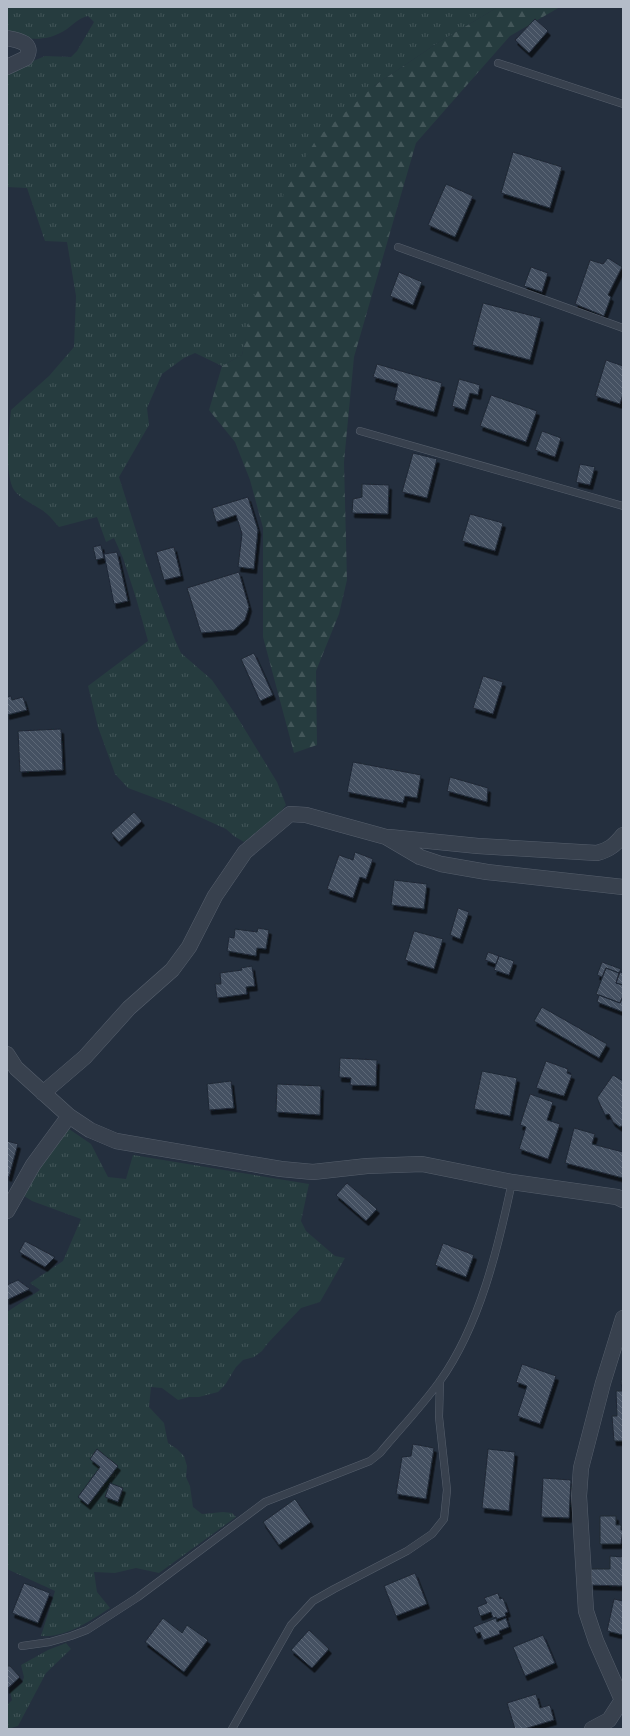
<svg xmlns="http://www.w3.org/2000/svg" width="630" height="1736" font-family="'DejaVu Sans',sans-serif">
<style>
.grass{fill:url(#grass-tufts)}
.forest{fill:url(#forest-firs)}
.building{fill:url(#building-back-hatch);stroke:#1f2835;filter:url(#shadow)}
.lines{fill:none;stroke-linecap:round;stroke-linejoin:round}
.lane-casing{stroke:#565f6c;stroke-width:8}
.street-casing{stroke:#565f6c;stroke-width:16}
.lane{stroke:#38414e;stroke-width:7}
.street{stroke:#38414e;stroke-width:15}
</style>
<defs>
<pattern id="grass-tufts" width="24" height="20" patternUnits="userSpaceOnUse"><rect width="24" height="20" fill="#263c3f"/><path d="M3 7l-1-3M5 7V3M7 7l1-3M15 17l-1-3M17 17v-4M19 17l1-3" fill="none" stroke="#435659"/></pattern>
<pattern id="forest-firs" width="22" height="20" patternUnits="userSpaceOnUse"><rect width="22" height="20" fill="#263c3f"/><path d="M5 1l3.5 6h-7zM16 11l3.5 6h-7z" fill="#435659"/></pattern>
<pattern id="building-back-hatch" width="6" height="6" patternUnits="userSpaceOnUse"><rect width="6" height="6" fill="#455162"/><path d="M-1 5l2 2M0 0l6 6M5-1l2 2" fill="none" stroke="#5d6877"/></pattern>
<filter id="shadow"><feDropShadow dx="2.5" dy="4.5" stdDeviation="0" flood-color="#0009"/></filter>
</defs>
<rect width="100%" height="100%" fill="#242f3e"/>
<path class="grass" d="M 7,7 L 498,7 L 436,44 L 374,86 L 245,341 L 242,355 L 222,366 L 195,353 L 184,358 L 162,374 L 147,408 L 149,425 L 119,477 L 146,562 L 175,640 L 181,653 L 212,680 L 236,715 L 277,782 L 286,805 L 278,815 L 244,842 L 234,836 L 226,829 L 171,804 L 128,788 L 115,774 L 98,727 L 88,686 L 148,641 L 136,598 L 123,558 L 114,538 L 106,542 L 97,517 L 59,527 C 55,523 51,517 47,514 C 37,505 22,501 14,490 C 4,475 9,428 11,410 L 49,376 L 74,347 L 76,296 L 67,242 L 45,241 L 27,188 L 7,187 L 7,72 L 45,56 L 71,57 L 77,51 L 94,22 L 88,16 C 79,18 75,23 67,29 C 48,42 29,40 7,35 Z
M 69,1129 L 91,1144 L 108,1177 L 126,1179 L 133,1155 L 309,1184 L 301,1221 L 306,1231 L 335,1256 L 345,1258 L 320,1302 L 301,1308 L 268,1343 L 262,1351 L 254,1357 L 243,1360 L 236,1367 L 225,1385 L 218,1392 L 199,1397 L 189,1397 L 178,1400 L 162,1388 L 151,1387 L 149,1407 L 164,1423 L 168,1443 L 177,1449 L 184,1456 L 187,1466 L 186,1477 L 190,1486 L 193,1507 L 202,1514 L 223,1512 L 232,1513 L 236,1517 L 159,1573 L 136,1568 L 115,1573 L 94,1572 L 97,1592 L 110,1608 C 90,1621 66,1638 41,1636 L 55,1591 L 7,1569 L 7,1312 L 40,1290 L 30,1283 L 63,1261 L 81,1219 L 32,1201 L 21,1194 L 65,1130 Z
M 66,1643 L 71,1649 L 46,1673 L 18,1726 L 7,1729 L 7,1705 L 12,1700 L 10,1692 L 22,1683 L 24,1677 L 21,1665 L 48,1650 Z"/>
<path class="forest" d="M 498,7 L 560,7 L 510,36 L 416,143 L 354,357 L 344,462 L 347,580 L 339,614 L 316,671 L 317,745 L 294,753 L 263,637 L 263,528 L 250,480 L 235,442 L 209,410 L 222,366 L 242,355 L 259,274 L 284,193 L 317,138 L 374,86 L 436,44 Z"/>
<path class="building" d="M 535,19 L 548,31 L 529,53 L 515,40 Z
M 513,152 L 562,167 L 550,208 L 501,193 Z
M 446,184 L 473,196 L 455,237 L 428,225 Z
M 608,258 L 622,267 L 608,295 L 611,297 L 604,316 L 575,304 L 590,260 L 603,264 Z
M 531,267 L 548,273 L 542,292 L 524,286 Z
M 399,272 L 422,282 L 413,305 L 390,296 Z
M 483,303 L 541,318 L 530,360 L 472,345 Z
M 606,360 L 623,366 L 623,394 L 620,404 L 595,396 Z
M 377,364 L 442,383 L 434,412 L 394,400 L 398,384 L 373,377 Z
M 459,379 L 480,385 L 478,395 L 470,393 L 465,410 L 452,406 Z
M 491,395 L 537,411 L 526,442 L 480,426 Z
M 542,431 L 561,438 L 555,457 L 535,450 Z
M 413,453 L 437,459 L 427,498 L 402,492 Z
M 580,464 L 595,467 L 590,485 L 576,482 Z
M 362,484 L 389,485 L 388,514 L 352,513 L 353,499 L 362,497 Z
M 248,497 L 258,530 L 254,569 L 238,567 L 242,534 L 236,515 L 216,522 L 212,508 Z
M 470,514 L 503,523 L 495,551 L 462,541 Z
M 101,545 L 104,558 L 96,560 L 93,547 Z
M 174,547 L 181,576 L 164,580 L 156,552 Z
M 117,552 L 128,601 L 114,604 L 104,554 Z
M 239,572 L 249,607 L 245,620 L 234,630 L 201,633 L 187,588 Z
M 254,653 L 273,695 L 260,701 L 241,659 Z
M 483,676 L 503,682 L 493,714 L 473,708 Z
M 11,696 L 12,700 L 23,697 L 27,710 L 7,715 L 7,697 Z
M 61,729 L 63,770 L 20,772 L 18,731 Z
M 353,762 L 421,775 L 417,798 L 405,796 L 403,803 L 347,792 Z
M 450,777 L 488,788 L 487,802 L 447,791 Z
M 134,812 L 142,821 L 119,842 L 111,833 Z
M 355,852 L 373,859 L 366,879 L 360,877 L 353,898 L 327,889 L 339,855 L 353,860 Z
M 394,880 L 427,884 L 424,909 L 391,905 Z
M 458,908 L 469,912 L 460,939 L 450,935 Z
M 258,928 L 269,930 L 266,949 L 257,948 L 256,956 L 227,951 L 229,937 L 234,938 L 235,929 L 257,932 Z
M 414,931 L 443,939 L 434,969 L 405,960 Z
M 488,952 L 499,956 L 496,964 L 485,960 Z
M 499,956 L 514,961 L 509,975 L 494,970 Z
M 602,962 L 621,969 L 619,973 L 606,968 L 602,977 L 597,975 Z
M 252,966 L 255,986 L 246,987 L 247,994 L 217,998 L 215,984 L 221,984 L 220,973 L 242,970 L 241,968 Z
M 606,968 L 619,973 L 616,983 L 623,985 L 623,996 L 620,1003 L 596,994 Z
M 620,972 L 623,973 L 623,985 L 616,983 Z
M 599,995 L 620,1003 L 623,997 L 623,1012 L 597,1002 Z
M 542,1007 L 607,1044 L 599,1058 L 534,1021 Z
M 340,1058 L 377,1060 L 376,1086 L 350,1085 L 351,1078 L 339,1077 Z
M 546,1061 L 568,1069 L 567,1073 L 572,1075 L 564,1096 L 536,1088 Z
M 482,1071 L 517,1078 L 510,1116 L 474,1109 Z
M 613,1075 L 623,1081 L 623,1125 L 620,1127 L 613,1122 L 609,1114 L 605,1115 L 597,1098 Z
M 231,1081 L 234,1108 L 209,1110 L 207,1084 Z
M 277,1084 L 321,1086 L 320,1115 L 276,1112 Z
M 530,1094 L 553,1102 L 547,1120 L 560,1124 L 548,1159 L 519,1149 L 526,1127 L 520,1125 Z
M 574,1128 L 595,1134 L 592,1144 L 623,1152 L 623,1178 L 565,1163 Z
M 7,1141 L 18,1144 L 9,1177 L 7,1176 Z
M 347,1183 L 377,1209 L 366,1221 L 336,1195 Z
M 25,1241 L 55,1257 L 45,1267 L 19,1252 Z
M 443,1243 L 474,1255 L 466,1277 L 435,1265 Z
M 18,1280 L 30,1289 L 7,1300 L 7,1285 Z
M 522,1364 L 556,1376 L 540,1424 L 517,1416 L 527,1386 L 516,1382 Z
M 621,1380 L 623,1380 L 623,1441 L 614,1441 L 612,1416 L 617,1416 L 616,1391 L 622,1391 Z
M 413,1444 L 434,1448 L 426,1499 L 396,1494 L 402,1457 L 411,1456 Z
M 97,1449 L 118,1466 L 88,1505 L 78,1497 L 100,1467 L 90,1459 Z
M 488,1449 L 515,1452 L 509,1511 L 482,1508 Z
M 543,1478 L 571,1480 L 569,1518 L 541,1517 Z
M 110,1483 L 123,1488 L 118,1502 L 105,1497 Z
M 295,1499 L 311,1522 L 279,1545 L 263,1522 Z
M 600,1516 L 616,1516 L 616,1525 L 621,1525 L 621,1530 L 623,1530 L 621,1544 L 600,1544 Z
M 610,1556 L 623,1557 L 623,1586 L 591,1585 L 591,1569 L 610,1569 Z
M 415,1573 L 427,1604 L 396,1616 L 384,1586 Z
M 24,1583 L 50,1593 L 38,1623 L 12,1613 Z
M 498,1593 L 500,1599 L 503,1598 L 508,1612 L 505,1613 L 506,1616 L 497,1619 L 496,1617 L 493,1618 L 491,1612 L 480,1616 L 477,1607 L 487,1603 L 484,1598 Z
M 614,1599 L 623,1601 L 623,1635 L 607,1631 Z
M 163,1618 L 182,1633 L 187,1625 L 208,1640 L 184,1672 L 145,1642 Z
M 496,1618 L 497,1622 L 506,1618 L 509,1627 L 499,1631 L 500,1634 L 483,1640 L 480,1632 L 476,1634 L 473,1627 Z
M 309,1630 L 329,1649 L 312,1668 L 291,1650 Z
M 543,1635 L 555,1663 L 525,1676 L 513,1647 Z
M 7,1666 L 10,1666 L 20,1677 L 7,1689 Z
M 536,1694 L 540,1708 L 550,1705 L 554,1720 L 524,1729 L 515,1729 L 507,1703 Z"/>
<g class="lines">
<g class="lane-casing">
<path id="lane" d="M 498,63 L 623,104
M 398,247 L 623,328
M 360,431 L 623,506
M 22,1646 L 50,1642 L 71,1636 L 87,1630 L 138,1597 L 265,1502 L 370,1461 L 380,1453 C 400,1429 422,1406 440,1381 C 480,1325 498,1248 512,1182
M 232,1729 L 291,1625 L 313,1601 L 334,1589 L 407,1551 L 432,1534 L 444,1519 L 447,1490 L 439,1417 L 440,1381"/>
</g>
<g class="street-casing">
<path id="street" d="M 7,38 C 18,40 35,43 26,58 L 7,67
M 389,837 L 478,846 L 597,853 C 609,850 615,845 623,835
M 7,1054 L 16,1068 L 69,1116 L 90,1130 L 116,1141 L 281,1169 L 313,1172 L 367,1166 L 422,1164 L 512,1182 L 617,1197 L 623,1200
M 43,1093 L 85,1057 L 129,1008 L 172,970 L 189,947 L 215,896 L 245,852 L 290,814 L 306,815 L 386,837 L 420,857 L 441,864 L 487,872 L 623,887
M 7,1211 L 33,1165 L 69,1116
M 592,1729 L 609,1720 L 622,1700 L 596,1641 L 586,1611 L 579,1496 L 581,1468 L 603,1383 L 623,1318"/>
</g>
<use href="#lane" class="lane"/>
<use href="#street" class="street"/>
</g>
<rect width="630" height="1736" fill="none" stroke="#b4bcc9" stroke-width="16"/>
</svg>
